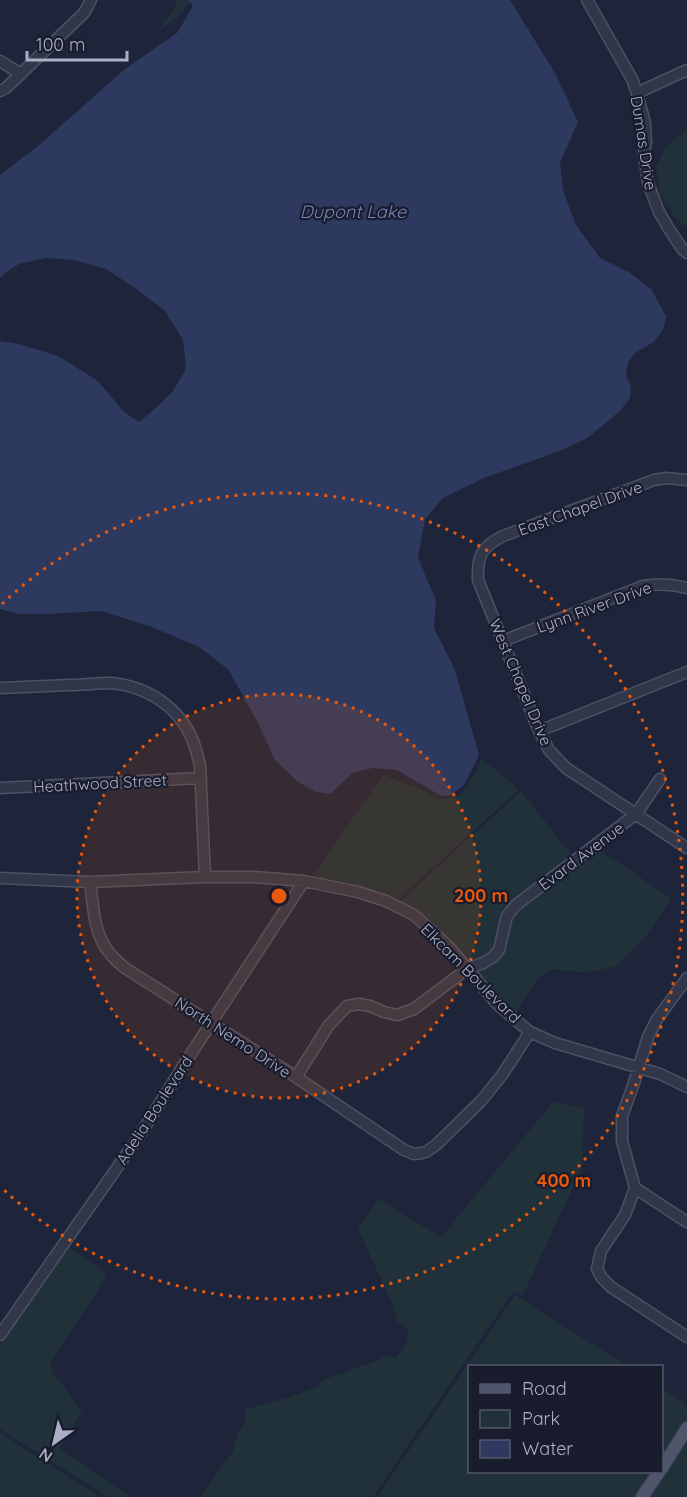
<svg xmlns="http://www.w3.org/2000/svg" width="687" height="1497" font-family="Quicksand,sans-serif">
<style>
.green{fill:#20313a}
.water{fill:#2e395f}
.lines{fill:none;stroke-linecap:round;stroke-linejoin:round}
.minor-casing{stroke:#4c5164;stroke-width:13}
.major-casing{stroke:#3b4053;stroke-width:14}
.minor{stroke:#323649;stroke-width:10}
.major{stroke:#4f556a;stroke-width:12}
.ring{fill:none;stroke:#e8590c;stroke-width:3;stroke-dasharray:3 6}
.labels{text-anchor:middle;stroke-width:4.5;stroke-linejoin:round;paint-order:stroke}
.street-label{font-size:16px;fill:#acb0c6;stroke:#181c2d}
.water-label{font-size:18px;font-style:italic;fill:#7986b6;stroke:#181c2d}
.centre{fill:#e8590c;stroke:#181c2d;stroke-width:3}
.ring-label{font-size:18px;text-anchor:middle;font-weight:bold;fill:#e8590c;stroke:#181c2d;stroke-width:4.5;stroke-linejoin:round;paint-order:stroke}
</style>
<rect width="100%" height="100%" fill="#1e2439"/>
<path class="green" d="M 177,0 L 192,0 L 175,19 L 157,32 L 175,7 Z
M 687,127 L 687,227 L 677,221 L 660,194 L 656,166 L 666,147 L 684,132 Z
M 481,759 L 508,779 L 518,791 L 397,900 L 375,890 L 330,883 L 312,877 L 383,775 L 427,792 L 439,799 L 451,798 L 456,796 L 461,795 L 478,769 Z
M 521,791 L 574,858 L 509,908 L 498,946 L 488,955 L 471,963 L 464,960 L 398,903 Z
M 597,849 L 630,870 L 671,899 L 650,932 L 617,966 L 586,973 L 553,969 L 538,978 L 515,1014 L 500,1000 L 474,970 L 494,961 L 510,918 L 519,908 Z
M 553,1102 L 584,1108 L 582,1168 L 523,1295 L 522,1296 L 516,1292 L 512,1293 L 373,1497 L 200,1497 L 233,1451 L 237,1435 L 245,1421 L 245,1412 L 246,1409 L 287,1398 L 318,1386 L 323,1380 L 368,1364 L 389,1355 L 395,1358 L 404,1347 L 409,1330 L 397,1321 L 394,1308 L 358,1229 L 378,1199 L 441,1237 Z
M 70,1247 L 107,1274 L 95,1295 L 50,1364 L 52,1368 L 52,1373 L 63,1384 L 82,1412 L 61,1446 L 61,1449 L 132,1497 L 108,1497 L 0,1429 L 0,1345 Z
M 515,1295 L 627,1366 L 470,1366 L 470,1472 L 662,1472 L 662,1388 L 687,1405 L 687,1497 L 377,1497 Z
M 0,1433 L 101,1497 L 0,1497 Z"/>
<path class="water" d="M 188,0 L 510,0 L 555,73 L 578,122 L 560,162 L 563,190 L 576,225 L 600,258 L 629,272 L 651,289 L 666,316 L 664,328 L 654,342 L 636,352 L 628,362 L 626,376 L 631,387 L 630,398 L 620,411 L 586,439 L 557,452 L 484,478 L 443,498 L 425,519 L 418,558 L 436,600 L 434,628 L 455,670 L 479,755 L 464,785 L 451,795 L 441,796 L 397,770 L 373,768 L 354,772 L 330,794 L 316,792 L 298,782 L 275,760 L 258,723 L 228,669 L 199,647 L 152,627 L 101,611 L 47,614 L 18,614 L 0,609 L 0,341 L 19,344 L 58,356 L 98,381 L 124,412 L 139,422 L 157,407 L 173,391 L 186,369 L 183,340 L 165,311 L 138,290 L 106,269 L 74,260 L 46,258 L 19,264 L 5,273 L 0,278 L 0,175 L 38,146 L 125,69 L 177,33 L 193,6 Z"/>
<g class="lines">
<g class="minor-casing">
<path id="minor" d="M 587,0 L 632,79 L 637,93 L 645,123 L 646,141 L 644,154 L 648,183 L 659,212 L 669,229 L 683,250 L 687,253
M 0,61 L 21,74
M 0,91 L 6,88 L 84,13 L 91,0
M 637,93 L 687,70
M 687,480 L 666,478 L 654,480 L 503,536 C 481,547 477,556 478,580 L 539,731 L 549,750 L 566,768 L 687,848
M 503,641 L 643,586 C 659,583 672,584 687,588
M 0,688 C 23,687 47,686 70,685 C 83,685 98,683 112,683 C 144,686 175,704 190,734 C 195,744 197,754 200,765 L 205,877
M 539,731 L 687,672
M 0,788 L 201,778
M 0,878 L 90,882 L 205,877 L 254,877 L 304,881 L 358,892 L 386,901 L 414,915 L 449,947 L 498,1005 L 530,1032 L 555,1043 L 660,1074 L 687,1087
M 90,882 C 93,901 93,925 103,943 C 108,953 116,961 125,968 L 296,1077 L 404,1150 L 414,1154 L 422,1153 L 426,1152 L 436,1145 L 481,1101 L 502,1075 L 530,1032
M 687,978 L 657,1019 L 648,1037 L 633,1086 L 622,1116 L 622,1141 L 635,1188 L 625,1215 L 601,1251 L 597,1269 L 602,1278 L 611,1287 L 687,1337
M 296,1077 L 329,1025 L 347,1006 L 359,1004 L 370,1006 L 384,1012 L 397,1015 L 414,1009 L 467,969 L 483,963 L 493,957 L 499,950 L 507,916 L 516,905 L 636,814 L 660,779
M 635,1188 L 687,1222
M 0,1335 L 140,1135 L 185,1063 L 304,881"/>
</g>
<g class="major-casing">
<path id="major" d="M 662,1468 L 687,1428
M 642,1497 L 659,1472"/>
</g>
<use href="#minor" class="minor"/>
<use href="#major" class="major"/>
</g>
<circle cx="279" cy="896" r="202" fill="#e8590c" fill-opacity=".12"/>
<g class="ring">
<circle cx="279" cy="896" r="202"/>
<path d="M2 604A403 403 0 1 1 2 1188"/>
</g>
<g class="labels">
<g class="street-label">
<text transform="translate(644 143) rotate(81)" y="6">Dumas Drive</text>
<text transform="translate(580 508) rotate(-20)" y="6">East Chapel Drive</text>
<text transform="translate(594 607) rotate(-20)" y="6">Lynn River Drive</text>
<text transform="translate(521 682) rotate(67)" y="6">West Chapel Drive</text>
<text transform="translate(100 783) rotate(-3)" y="6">Heathwood Street</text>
<text transform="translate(581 856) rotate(-37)" y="6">Evard Avenue</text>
<text transform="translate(471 973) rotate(45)" y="6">Elkcam Boulevard</text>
<text transform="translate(233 1037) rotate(33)" y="6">North Nemo Drive</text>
<text transform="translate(154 1110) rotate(-57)" y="6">Adelia Boulevard</text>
</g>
<g class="water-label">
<text x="353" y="218">Dupont Lake</text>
</g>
</g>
<circle cx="279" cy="896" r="9" class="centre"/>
<g class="ring-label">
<text x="481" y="902">200 m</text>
<text x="564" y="1187">400 m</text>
</g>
<rect x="468" y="1365" width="195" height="108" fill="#181c2d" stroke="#53576a" stroke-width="1.5"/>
<rect x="480" y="1384" width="30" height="9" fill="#4f556a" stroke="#53576a" stroke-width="1.5"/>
<text x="522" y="1395" font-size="18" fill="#acb0c6">Road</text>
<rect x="480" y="1410" width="30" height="18" fill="#20313a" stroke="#53576a" stroke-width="1.5"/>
<text x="522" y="1425" font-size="18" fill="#acb0c6">Park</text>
<rect x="480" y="1440" width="30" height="18" fill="#2e395f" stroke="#53576a" stroke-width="1.5"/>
<text x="522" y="1455" font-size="18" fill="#acb0c6">Water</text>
<g transform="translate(54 1443) rotate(214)" stroke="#181c2d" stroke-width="4.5" paint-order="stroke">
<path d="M0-4.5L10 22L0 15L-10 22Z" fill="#acb0c6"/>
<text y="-9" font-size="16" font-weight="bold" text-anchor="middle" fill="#acb0c6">N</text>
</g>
<path d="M27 51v9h100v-9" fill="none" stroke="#acb0c6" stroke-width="3"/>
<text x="36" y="51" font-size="18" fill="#acb0c6" stroke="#181c2d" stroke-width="4.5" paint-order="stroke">100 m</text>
</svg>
